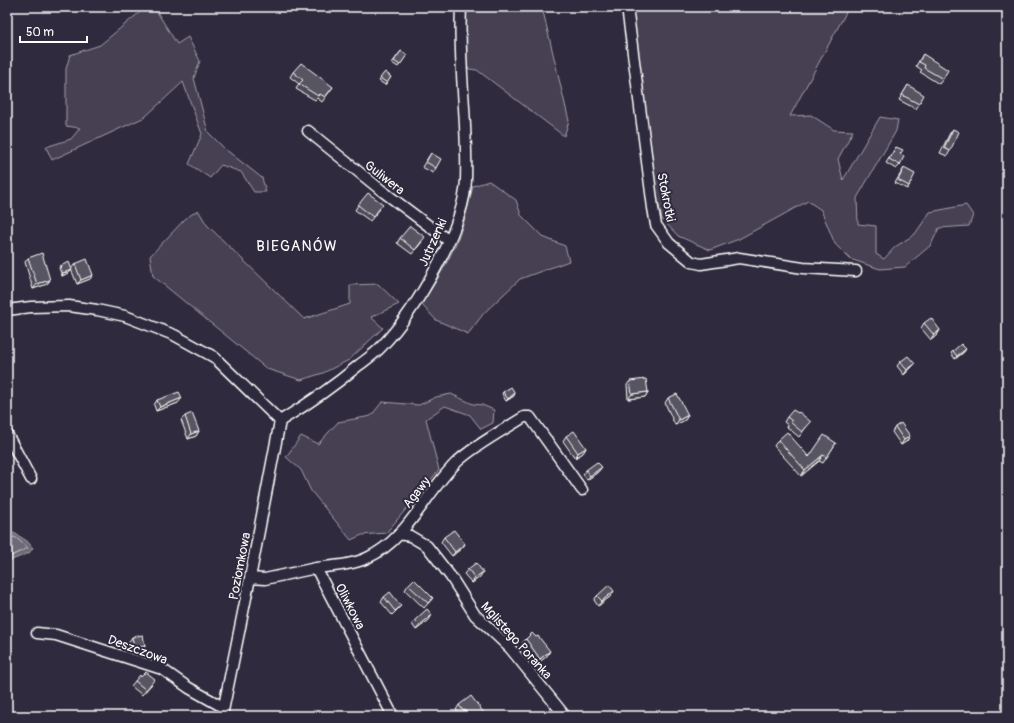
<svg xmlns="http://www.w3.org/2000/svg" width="1014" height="723" font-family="Pangolin,sans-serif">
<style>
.green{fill:#464152;stroke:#a2a0a8}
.water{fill:#6d6a77;stroke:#a7a6ad}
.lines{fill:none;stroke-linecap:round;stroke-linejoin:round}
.shore{stroke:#c5c3c9;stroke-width:1}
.minor-casing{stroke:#fff;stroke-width:13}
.minor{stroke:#2f2a3d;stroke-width:10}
.wall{fill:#4d4956;stroke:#fff}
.shaded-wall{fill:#3e3c46;stroke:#fff}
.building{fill:#595564;stroke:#fff}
.labels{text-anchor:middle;stroke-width:4;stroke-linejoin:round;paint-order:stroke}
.street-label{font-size:13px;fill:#fff;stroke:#2f2a3d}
.quarter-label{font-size:15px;letter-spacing:1px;fill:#fff;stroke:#2f2a3d}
</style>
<rect width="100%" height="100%" fill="#2f2a3d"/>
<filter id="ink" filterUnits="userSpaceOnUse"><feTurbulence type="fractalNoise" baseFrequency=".025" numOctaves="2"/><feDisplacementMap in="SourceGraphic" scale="8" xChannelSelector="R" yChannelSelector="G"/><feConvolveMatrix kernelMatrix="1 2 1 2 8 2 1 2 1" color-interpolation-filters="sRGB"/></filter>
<g filter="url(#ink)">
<path class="green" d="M 146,7 L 157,12 L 177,44 L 188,37 L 200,61 L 194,78 L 208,132 L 225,149 L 262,178 L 266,192 L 254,192 L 241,172 L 221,165 L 210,178 L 189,164 L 202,134 L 183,82 L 145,117 L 52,160 L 46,147 L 71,139 L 80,128 L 66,126 L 66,69 L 70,55 L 100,45 Z
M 470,7 L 542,7 L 569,121 L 564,136 L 477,70 L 469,69 L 465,64 L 466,9 Z
M 630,7 L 849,7 L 790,116 L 811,115 L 834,130 L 853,131 L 838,159 L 843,180 L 880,117 L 898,120 L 896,131 L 857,198 L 858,224 L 876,226 L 876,254 L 884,259 L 895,247 L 915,234 L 930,212 L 966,205 L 973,215 L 969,226 L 939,228 L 931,245 L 905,267 L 880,269 L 850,259 L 835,244 L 821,210 L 808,201 L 739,239 L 710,250 L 678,236 L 662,219 L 652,178 Z
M 489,181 L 516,200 L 521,215 L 543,237 L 565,246 L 569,261 L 520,279 L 484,313 L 468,334 L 436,320 L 421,304 C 433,286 445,268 454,248 C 463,229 468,207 473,186 Z
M 198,210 L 207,225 L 304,319 L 350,304 L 350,285 L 378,284 L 399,304 L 371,317 L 383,328 L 349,360 L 323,373 L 301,380 L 267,369 L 153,276 L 150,256 L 185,219 Z
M 451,394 L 473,404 L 482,405 L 494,410 L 493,423 L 481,429 L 470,415 L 445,406 L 426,419 L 439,470 L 386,533 L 362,535 L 351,540 L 311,491 L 301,470 L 286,457 L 301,436 L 318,444 L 338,422 L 371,416 L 382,402 L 419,405 L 436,397 Z"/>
<path class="water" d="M 14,533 L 27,541 L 33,548 L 29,553 L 7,562 L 7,536 Z"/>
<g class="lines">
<path class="shore" d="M 7,539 L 15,537 L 28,548 L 7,558"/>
<g class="minor-casing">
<path id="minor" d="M 627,7 L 653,208 L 656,225 L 669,243 L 692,262 L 701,264 L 739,258 L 803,268 L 856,271
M 308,131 L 381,190 L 449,241
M 7,310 L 31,307 L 69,306 L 97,310 L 125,316 L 174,335 L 214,357 L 280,421
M 280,421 C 308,404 334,386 359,365 C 367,359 376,353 382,346 C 416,310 464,229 466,180 C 468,122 458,65 461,7
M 7,434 L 31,479
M 399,534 L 410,536 L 427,546 L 451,577 L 475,615 L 510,648 L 565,716
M 316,568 C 333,566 352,565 367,558 C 408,540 426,491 458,461 C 477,444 502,431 524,417 L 530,417 L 582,490
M 250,578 L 265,579 L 316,568 L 393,716
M 37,633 L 56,635 L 162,669 L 189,688 L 223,707
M 222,716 L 250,578 L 280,421"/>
</g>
<use href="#minor" class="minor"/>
</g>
<path class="wall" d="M 401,51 L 407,55 L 398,67 L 392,63 Z
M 923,54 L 943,79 L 939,84 L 920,72 L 922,70 L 916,66 Z
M 293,72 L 333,87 L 322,102 L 317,98 L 315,100 L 296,89 L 299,84 L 290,77 Z
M 385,72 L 391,77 L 385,85 L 379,81 Z
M 908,85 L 919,104 L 916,109 L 899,100 Z
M 953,129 L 950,151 L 947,156 L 940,153 L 950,133 Z
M 896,147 L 900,154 L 900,165 L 896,169 L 886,163 Z
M 431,153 L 436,168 L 433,173 L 422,167 Z
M 904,168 L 909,186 L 907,189 L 895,183 Z
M 358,205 L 380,209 L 370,221 L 355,210 Z
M 400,238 L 422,242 L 412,254 L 397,243 Z
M 28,258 L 50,280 L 47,284 L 33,289 L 25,262 Z
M 75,264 L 93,275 L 90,279 L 77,284 L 71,269 Z
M 60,266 L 72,270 L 70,272 L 62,276 L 59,268 Z
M 924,323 L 940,330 L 937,335 L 931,340 L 921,328 Z
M 953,351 L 964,352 L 955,359 L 951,353 Z
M 900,362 L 915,364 L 904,375 L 897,366 Z
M 630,381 L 648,392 L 645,397 L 628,399 L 627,385 Z
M 503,392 L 514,396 L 506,401 L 502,394 Z
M 668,398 L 688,415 L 685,420 L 675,425 L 665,403 Z
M 157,400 L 178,403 L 156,411 L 154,405 Z
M 185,416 L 199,431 L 196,436 L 188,439 L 181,420 Z
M 787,417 L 807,426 L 799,437 L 787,427 L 788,425 L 784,422 Z
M 895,427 L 907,441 L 901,445 L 892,432 Z
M 566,436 L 586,448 L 583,453 L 575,458 L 563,441 Z
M 778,440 L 809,456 L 836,443 L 823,463 L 819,461 L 801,476 L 774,446 Z
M 586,470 L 598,472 L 587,480 L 583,474 Z
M 444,537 L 465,544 L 462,548 L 452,556 L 441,542 Z
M 468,569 L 480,577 L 472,583 L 464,574 Z
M 408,585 L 433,598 L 424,608 L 405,590 Z
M 597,596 L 611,596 L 598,606 L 594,600 Z
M 384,597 L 401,606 L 392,615 L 381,602 Z
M 415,620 L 429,620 L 416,630 L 412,624 Z
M 132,637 L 145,646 L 142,651 L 131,652 L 129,642 Z
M 526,639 L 547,656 L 537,664 L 522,643 Z
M 135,681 L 152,684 L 142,695 L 131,686 Z
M 459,705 L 484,713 L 482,716 L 463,716 L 462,714 L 460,715 L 456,710 Z"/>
<path class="shaded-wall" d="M 72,270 L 70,272 L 62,276 L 63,273 Z
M 93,275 L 90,279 L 77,284 L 81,280 Z
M 50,280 L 47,284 L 33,289 L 37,284 Z
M 940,330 L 937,335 L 931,340 L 934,335 Z
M 966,349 L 964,352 L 955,359 L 957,356 Z
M 915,364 L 904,375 L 907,370 Z
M 648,392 L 645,397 L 628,399 L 632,394 Z
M 515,393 L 514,396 L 506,401 L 508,399 Z
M 182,398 L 178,403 L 156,411 L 160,407 Z
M 688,415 L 685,420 L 675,425 L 679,420 Z
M 199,431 L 196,436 L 188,439 L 191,434 Z
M 910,436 L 907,441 L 901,445 L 904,440 Z
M 586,448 L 583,453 L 575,458 L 578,453 Z
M 823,455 L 819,461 L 801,476 L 805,470 Z
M 602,467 L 598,472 L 587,480 L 590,476 Z
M 465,544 L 462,548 L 452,556 L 455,552 Z
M 483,572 L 480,577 L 472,583 L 475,578 Z
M 614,591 L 611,596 L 598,606 L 602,601 Z
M 432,615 L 429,620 L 416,630 L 420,625 Z
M 145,646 L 142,651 L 131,652 L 134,648 Z
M 550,651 L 547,656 L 537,664 L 540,659 Z"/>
<path class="building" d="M 401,51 L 407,55 L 400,65 L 394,61 Z
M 923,54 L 948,70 L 943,79 L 924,68 L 925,65 L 919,62 Z
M 301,63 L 333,87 L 325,97 L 320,94 L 318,96 L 299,84 L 303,80 L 293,72 Z
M 385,72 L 391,77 L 387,83 L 380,78 Z
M 908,85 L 924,95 L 919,104 L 902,95 Z
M 953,129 L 959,132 L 950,151 L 944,148 Z
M 896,147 L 903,150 L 900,154 L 904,156 L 900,165 L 889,159 Z
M 431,153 L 441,159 L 436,168 L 426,162 Z
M 904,168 L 915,174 L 909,186 L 898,180 Z
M 368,193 L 383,204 L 373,217 L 358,205 Z
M 410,226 L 425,237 L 415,250 L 400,238 Z
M 42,253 L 50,280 L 37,284 L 28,258 Z
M 87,259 L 93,275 L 81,280 L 75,264 Z
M 69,262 L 72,270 L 63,273 L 60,266 Z
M 931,318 L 940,330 L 934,335 L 924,323 Z
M 961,344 L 966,349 L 957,356 L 953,351 Z
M 908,356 L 915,364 L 907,370 L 900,362 Z
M 646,379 L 648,392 L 632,394 L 630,381 Z
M 511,387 L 515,393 L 508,399 L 503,392 Z
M 179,392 L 182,398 L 160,407 L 157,400 Z
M 677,394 L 688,415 L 679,420 L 668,398 Z
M 793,410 L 798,413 L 799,412 L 811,422 L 802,432 L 790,422 L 792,421 L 787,417 Z
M 192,413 L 199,431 L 191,434 L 185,416 Z
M 901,423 L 910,436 L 904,440 L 895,427 Z
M 574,431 L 586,448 L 578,453 L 566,436 Z
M 787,432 L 809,457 L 824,435 L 836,443 L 827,457 L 823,455 L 805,470 L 778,440 Z
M 597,462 L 602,467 L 590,476 L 586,470 Z
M 454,530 L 465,544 L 455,552 L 444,537 Z
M 476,563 L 483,572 L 475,578 L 468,569 Z
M 414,579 L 433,598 L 428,603 L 408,585 Z
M 609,585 L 614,591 L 602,601 L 597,596 Z
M 390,592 L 401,606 L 395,611 L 384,597 Z
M 427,609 L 432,615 L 420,625 L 415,620 Z
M 532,633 L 536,637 L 538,636 L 550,651 L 540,659 L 526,639 Z
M 143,635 L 145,646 L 134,648 L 132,637 Z
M 146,672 L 155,679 L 146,690 L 135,681 L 140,675 L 141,677 Z
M 471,696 L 484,713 L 481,716 L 470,716 L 465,710 L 463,711 L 459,705 Z"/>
</g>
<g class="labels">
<g class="street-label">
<text transform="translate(385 177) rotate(38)" y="5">Guliwera</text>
<text transform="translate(667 197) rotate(79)" y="5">Stokrotki</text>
<text transform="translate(432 242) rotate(-66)" y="5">Jutrzenki</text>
<text transform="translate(416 492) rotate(-52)" y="5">Agawy</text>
<text transform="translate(239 566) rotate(-79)" y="5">Poziomkowa</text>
<text transform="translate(351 606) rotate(63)" y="5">Oliwkowa</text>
<text transform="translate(517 640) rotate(48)" y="5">Mglistego Poranka</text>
<text transform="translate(138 649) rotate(20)" y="5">Deszczowa</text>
</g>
<g class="quarter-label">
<text x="297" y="251">BIEGANÓW</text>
</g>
</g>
<rect width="1014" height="723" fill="none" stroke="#2f2a3d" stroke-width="24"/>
<rect x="12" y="12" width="990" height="699" fill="none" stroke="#fff" stroke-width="1.5" filter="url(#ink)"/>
<path d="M20 36v6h67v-6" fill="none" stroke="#ffffff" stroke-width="2"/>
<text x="26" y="36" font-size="12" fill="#ffffff" stroke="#2f2a3d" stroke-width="3" paint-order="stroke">50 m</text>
</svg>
